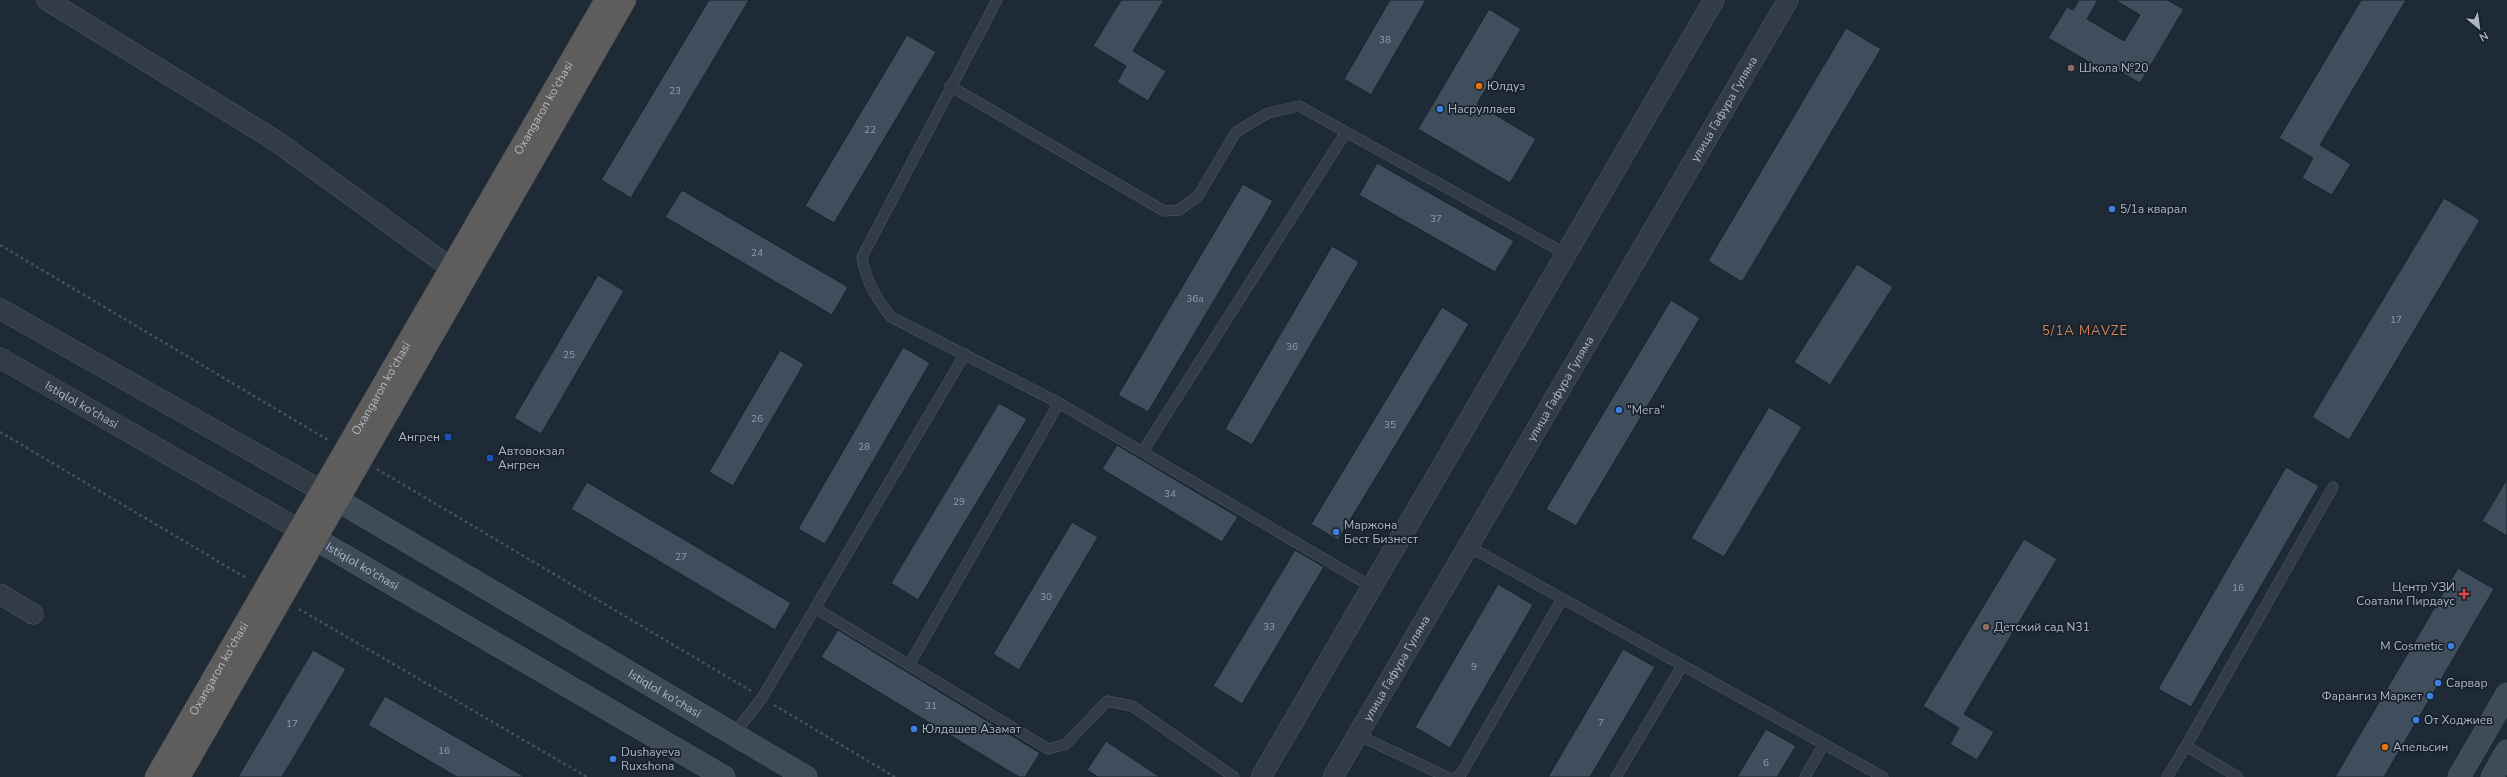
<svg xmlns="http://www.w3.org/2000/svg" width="2507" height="777" font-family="'Nunito Sans',sans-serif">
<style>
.building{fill:#3f4d5c;stroke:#1a232d}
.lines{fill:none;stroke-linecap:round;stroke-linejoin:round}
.service-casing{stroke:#4f5a65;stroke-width:11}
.minor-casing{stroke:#4f5a65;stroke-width:21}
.secondary-casing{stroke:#4f5a65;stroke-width:23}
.trunk-casing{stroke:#3a444e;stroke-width:23}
.path{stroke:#3e5455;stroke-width:2.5;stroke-dasharray:3 3;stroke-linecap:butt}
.service{stroke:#323c47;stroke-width:10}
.minor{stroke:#323c47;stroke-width:20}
.secondary{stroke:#404b5a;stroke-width:22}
.trunk{stroke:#5e5d5b;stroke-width:22}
.education-dot{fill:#8d6e63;stroke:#18212b;stroke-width:1.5}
.food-dot{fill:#e8710a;stroke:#18212b;stroke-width:1.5}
.shop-dot{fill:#3f7fe0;stroke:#18212b;stroke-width:1.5}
.transit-dot{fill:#1a4fb4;stroke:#18212b;stroke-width:1.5}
.health-dot{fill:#e0444e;stroke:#18212b;stroke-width:1.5}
.labels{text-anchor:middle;stroke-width:3.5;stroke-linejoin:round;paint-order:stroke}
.number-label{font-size:10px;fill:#919caa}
.poi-label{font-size:12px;fill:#acb7c4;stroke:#18212b;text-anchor:start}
.street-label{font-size:12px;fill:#acb7c4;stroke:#18212b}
.neighbourhood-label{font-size:13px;letter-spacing:1px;fill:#d68555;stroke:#18212b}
</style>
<rect width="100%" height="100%" fill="#1e2a36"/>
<path class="building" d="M 709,0 L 749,0 L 631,198 L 601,180 Z
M 1121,0 L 1164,0 L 1133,51 L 1166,71 L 1148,101 L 1117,82 L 1126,66 L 1093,46 Z
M 1390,0 L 1426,0 L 1371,95 L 1344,79 Z
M 2079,0 L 2098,0 L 2087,19 L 2124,41 L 2140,15 L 2115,0 L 2167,0 L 2184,9 L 2140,83 L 2112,67 L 2108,73 L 2048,38 L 2067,7 L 2073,10 Z
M 2361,0 L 2406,0 L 2320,145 L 2351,164 L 2332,195 L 2302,178 L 2313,158 L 2279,138 Z
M 1489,9 L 1521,29 L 1477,104 L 1536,139 L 1510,183 L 1418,129 Z
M 1846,28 L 1881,49 L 1742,282 L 1708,261 Z
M 907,35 L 936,52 L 834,223 L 805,206 Z
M 1377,163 L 1514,241 L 1495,272 L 1359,195 Z
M 1243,184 L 1273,201 L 1148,412 L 1118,395 Z
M 682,190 L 848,287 L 832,315 L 665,217 Z
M 2444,198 L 2480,220 L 2349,440 L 2312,417 Z
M 1332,246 L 1359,262 L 1252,445 L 1225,429 Z
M 1857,264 L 1893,287 L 1830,385 L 1794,362 Z
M 598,275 L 624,291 L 541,434 L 514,418 Z
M 1671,300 L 1700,318 L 1576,526 L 1546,509 Z
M 1442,307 L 1469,324 L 1338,540 L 1311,524 Z
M 903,347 L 930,363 L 825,544 L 798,529 Z
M 780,350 L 804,364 L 733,486 L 709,472 Z
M 999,403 L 1027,419 L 918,600 L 891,583 Z
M 1769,407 L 1802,427 L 1724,557 L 1691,538 Z
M 1117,445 L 1238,517 L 1222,542 L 1102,469 Z
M 2286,467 L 2319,486 L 2191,707 L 2158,689 Z
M 2507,479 L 2507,536 L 2482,521 Z
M 587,482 L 791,603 L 775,630 L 571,509 Z
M 1072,522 L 1098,537 L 1019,670 L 993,654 Z
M 2024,539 L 2057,559 L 1964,714 L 1994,732 L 1977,760 L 1950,744 L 1959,728 L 1923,706 Z
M 1295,550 L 1324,567 L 1242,704 L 1213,686 Z
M 2458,568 L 2494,589 L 2384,777 L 2335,777 Z
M 1498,584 L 1533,605 L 1450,748 L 1415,727 Z
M 838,630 L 1040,753 L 1025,777 L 1019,777 L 821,657 Z
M 1623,649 L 1655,667 L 1590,777 L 1548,777 Z
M 313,650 L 346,669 L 282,777 L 238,777 Z
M 385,696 L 525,777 L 457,777 L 368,725 Z
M 1766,729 L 1796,746 L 1777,777 L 1737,777 Z
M 1106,741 L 1160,777 L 1098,777 L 1087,770 Z"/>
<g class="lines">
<g class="service-casing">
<path id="service" d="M 997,0 L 862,257 C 865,278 877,300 891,317 L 1059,403 L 1372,587
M 950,86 L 1164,211 L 1179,210 L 1198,196 L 1236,132 L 1268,113 L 1299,106 L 1566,254
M 1143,451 L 1346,132
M 1468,546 L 1883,777
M 815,608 L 1048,749 L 1066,744 L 1107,701 L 1132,706 L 1234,777
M 909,665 L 1059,403
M 734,734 L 762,698 L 965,354
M 1358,735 L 1447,777
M 1456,777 L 1461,774 L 1562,599
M 1616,777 L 1682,666
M 1805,777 L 1824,744
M 2167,777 L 2186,746
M 2238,777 L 2186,746 L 2333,487"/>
</g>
<g class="minor-casing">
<g id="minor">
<path d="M 47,0 L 276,141 L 451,268"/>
<path d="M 0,309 L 322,491"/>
<path id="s1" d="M 0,358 L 300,530"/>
<path d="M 0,594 L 33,614"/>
<path d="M 1261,777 L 1714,0"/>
<path id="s2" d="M 1333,777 L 1788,0"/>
</g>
</g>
<g class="secondary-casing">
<g id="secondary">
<path id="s3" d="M 322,491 L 806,777"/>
<path id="s4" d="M 300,530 L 724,777"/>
<path d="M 2459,777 L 2507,694"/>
<path d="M 2492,777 L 2507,751"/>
</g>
</g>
<g class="trunk-casing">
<g id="trunk">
<path id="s5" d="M 156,777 L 606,0"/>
<path d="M 179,777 L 625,0"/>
</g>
</g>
<path class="path" d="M 0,245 L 328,440
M 0,432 L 248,579
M 377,469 L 751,691
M 299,609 L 587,777
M 774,705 L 895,777"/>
<use href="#service" class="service"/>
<use href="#minor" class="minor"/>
<use href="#secondary" class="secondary"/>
<use href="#trunk" class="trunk"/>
</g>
<g class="education-dot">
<circle cx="2071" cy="68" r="4"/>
<circle cx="1986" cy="627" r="4"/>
</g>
<g class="food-dot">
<circle cx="1479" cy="86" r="4"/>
<circle cx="2385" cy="747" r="4"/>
</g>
<g class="shop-dot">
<circle cx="1440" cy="109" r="4"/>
<circle cx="2112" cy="209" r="4"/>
<circle cx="1619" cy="410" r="4"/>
<circle cx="1336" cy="532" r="4"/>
<circle cx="2451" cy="646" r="4"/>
<circle cx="2438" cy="683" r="4"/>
<circle cx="2430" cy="696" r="4"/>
<circle cx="2416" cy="720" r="4"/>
<circle cx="914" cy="729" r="4"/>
<circle cx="613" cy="759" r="4"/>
</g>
<g class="transit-dot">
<rect x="444" y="433" width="8" height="8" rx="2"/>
<rect x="486" y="454" width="8" height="8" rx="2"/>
</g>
<path class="health-dot" d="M2462 588h4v4h4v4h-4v4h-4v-4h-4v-4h4z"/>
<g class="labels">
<g class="number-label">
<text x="1385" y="43">38</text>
<text x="675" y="94">23</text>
<text x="870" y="133">22</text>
<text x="1436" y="222">37</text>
<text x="757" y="256">24</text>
<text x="1195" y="302">36а</text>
<text x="2396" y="323">17</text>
<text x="1292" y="350">36</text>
<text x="569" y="358">25</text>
<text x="757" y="422">26</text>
<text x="1390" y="428">35</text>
<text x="864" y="450">28</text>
<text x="1170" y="497">34</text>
<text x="959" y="505">29</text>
<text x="681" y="560">27</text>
<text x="2238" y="591">16</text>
<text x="1046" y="600">30</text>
<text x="1269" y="630">33</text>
<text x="1474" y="670">9</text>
<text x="931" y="709">31</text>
<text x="1601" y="726">7</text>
<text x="292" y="727">17</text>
<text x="444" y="754">16</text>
<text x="1766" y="766">6</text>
</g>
<g class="poi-label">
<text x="2079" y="72">Школа №20</text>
<text x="1487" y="90">Юлдуз</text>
<text x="1448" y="113">Насруллаев</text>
<text x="2120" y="213">5/1а кварал</text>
<text x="1627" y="414">"Мега"</text>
<text x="440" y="441" text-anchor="end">Ангрен</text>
<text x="498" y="455">Автовокзал<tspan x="498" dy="14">Ангрен</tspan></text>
<text x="1344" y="529">Маржона<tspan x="1344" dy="14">Бест Бизнест</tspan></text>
<text x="2455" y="591" text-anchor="end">Центр УЗИ<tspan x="2455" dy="14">Соатали Пирдаус</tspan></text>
<text x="1994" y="631">Детский сад N31</text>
<text x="2443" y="650" text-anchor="end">M Cosmetic</text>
<text x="2446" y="687">Сарвар</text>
<text x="2422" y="700" text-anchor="end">Фарангиз Маркет</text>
<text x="2424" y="724">От Ходжиев</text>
<text x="922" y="733">Юлдашев Азамат</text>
<text x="2393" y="751">Апельсин</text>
<text x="621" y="756">Dushayeva<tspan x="621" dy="14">Ruxshona</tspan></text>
</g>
<g class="street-label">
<text dy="4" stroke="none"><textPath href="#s5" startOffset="773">Oxangaron ko'chasi</textPath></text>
<text dy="4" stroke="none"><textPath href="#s2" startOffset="774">улица Гафура Гуляма</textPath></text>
<text dy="4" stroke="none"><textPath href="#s5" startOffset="449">Oxangaron ko'chasi</textPath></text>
<text dy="4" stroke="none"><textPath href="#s2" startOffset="450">улица Гафура Гуляма</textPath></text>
<text dy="4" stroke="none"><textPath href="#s1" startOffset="94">Istiqlol ko'chasi</textPath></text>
<text dy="4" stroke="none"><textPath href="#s4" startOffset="72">Istiqlol ko'chasi</textPath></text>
<text dy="4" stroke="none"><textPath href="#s2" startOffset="126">улица Гафура Гуляма</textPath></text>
<text dy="4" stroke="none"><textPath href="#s5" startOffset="125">Oxangaron ko'chasi</textPath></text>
<text dy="4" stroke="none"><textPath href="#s3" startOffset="398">Istiqlol ko'chasi</textPath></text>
</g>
<g class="neighbourhood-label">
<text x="2085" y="335">5/1A MAVZE</text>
</g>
</g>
<g transform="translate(2479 28) rotate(151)" stroke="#18212b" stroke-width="3" paint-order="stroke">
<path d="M0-3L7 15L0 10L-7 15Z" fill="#acb7c4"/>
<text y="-6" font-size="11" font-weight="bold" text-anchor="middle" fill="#acb7c4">N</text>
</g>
</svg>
